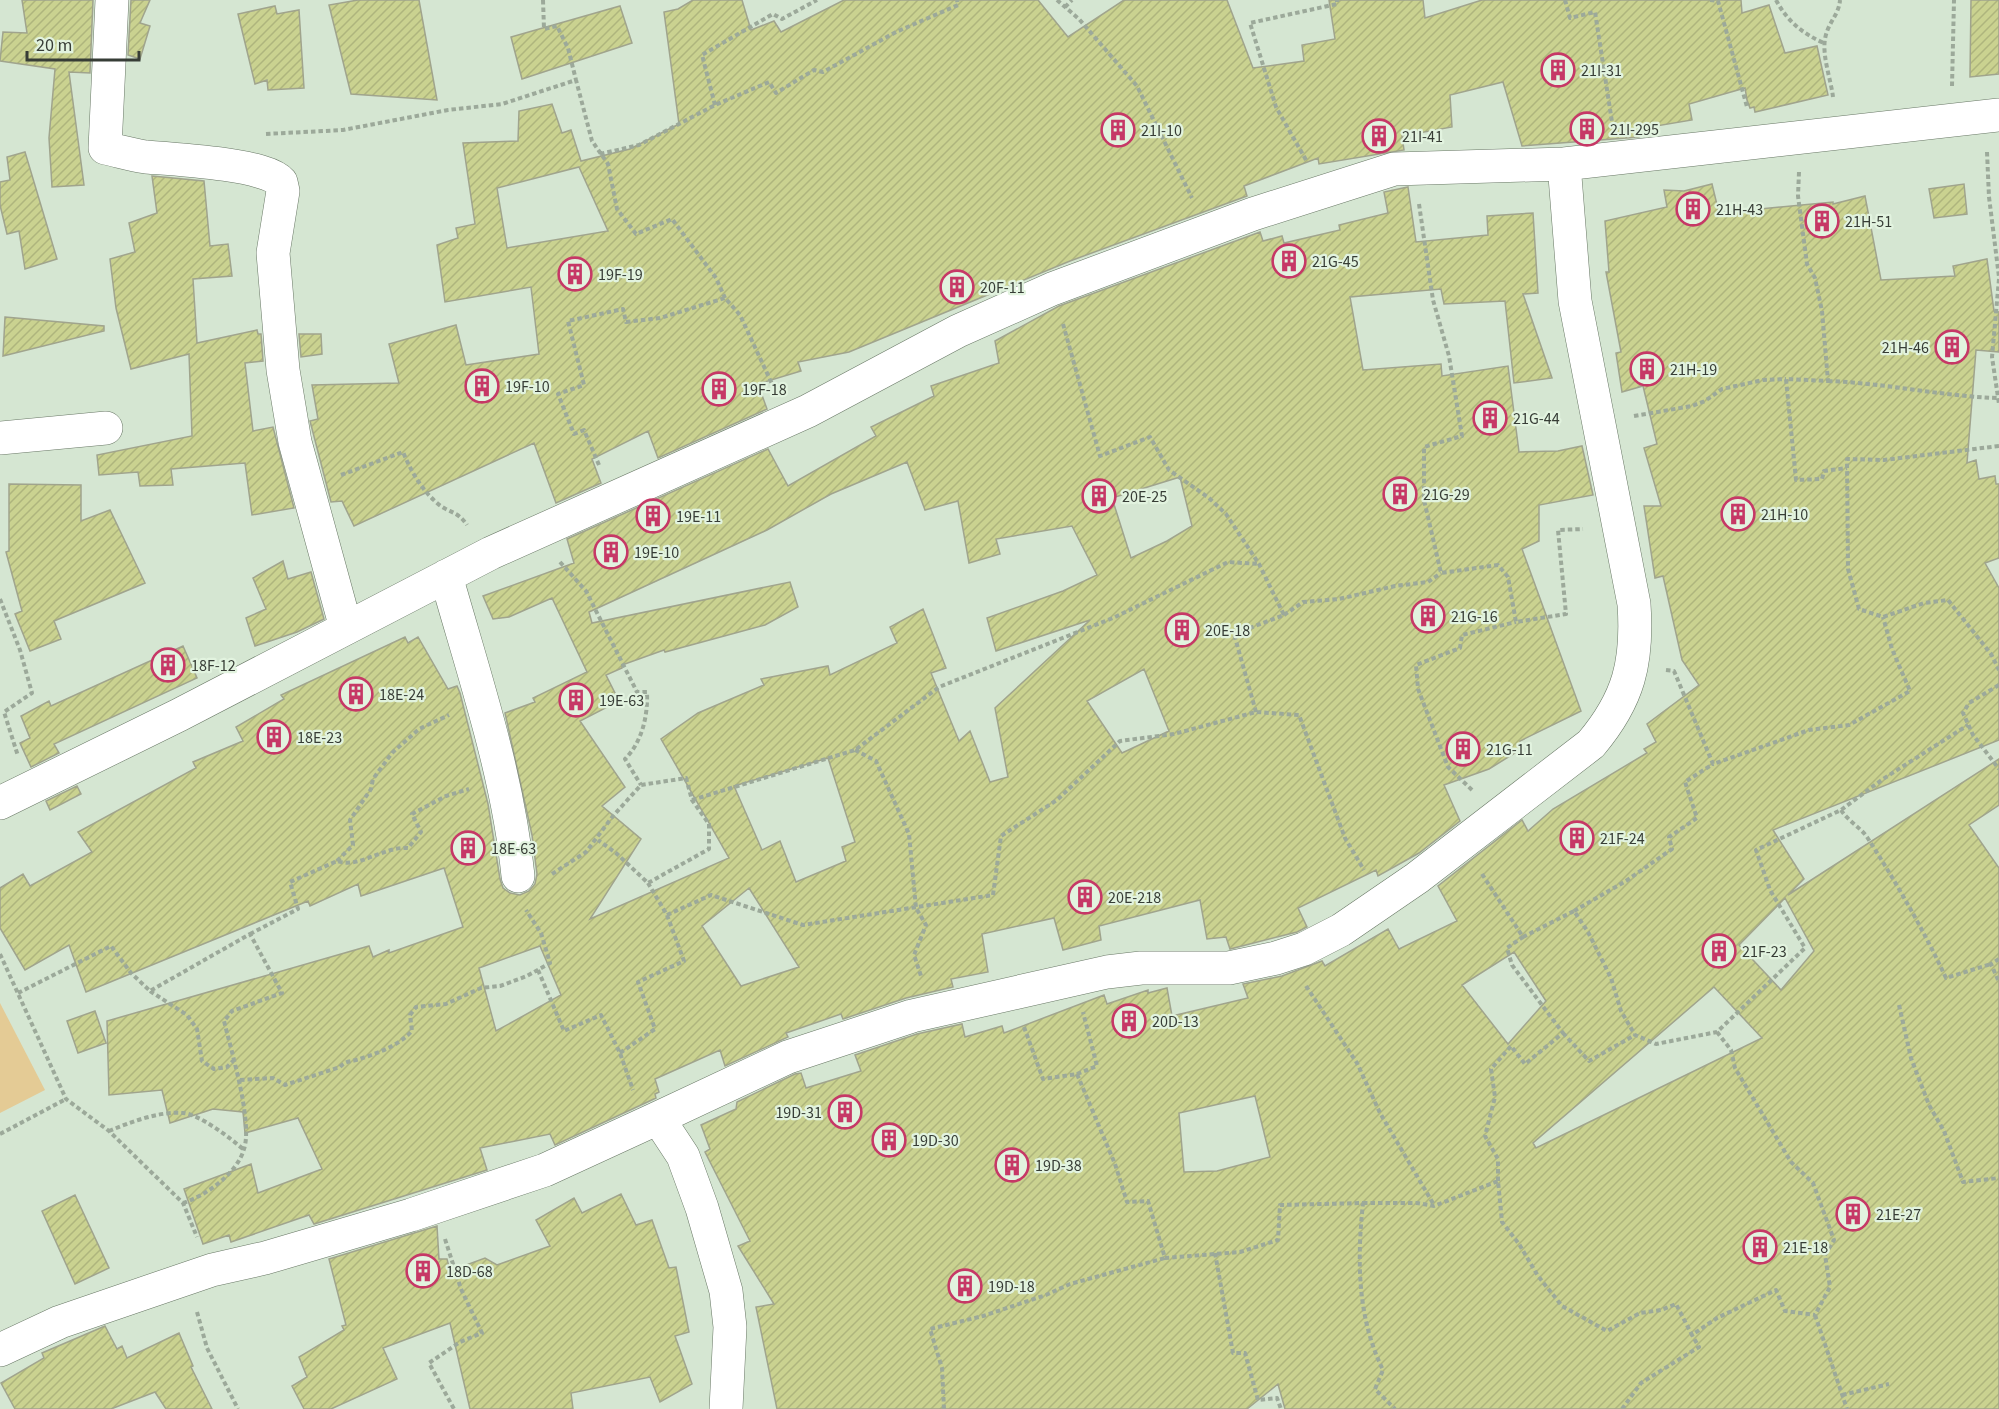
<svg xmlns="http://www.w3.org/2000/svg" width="1999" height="1409" font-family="'Source Sans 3',sans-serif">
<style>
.grass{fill:#e4cb95}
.building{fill:url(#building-hatch);stroke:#a0a48d;stroke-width:1.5;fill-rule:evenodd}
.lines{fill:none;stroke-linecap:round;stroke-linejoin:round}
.minor-casing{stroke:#687765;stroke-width:34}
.path{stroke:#9ca99a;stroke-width:4;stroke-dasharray:4.5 3;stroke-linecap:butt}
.minor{stroke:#fff;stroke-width:33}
.labels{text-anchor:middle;stroke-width:4.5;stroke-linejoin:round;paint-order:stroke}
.poi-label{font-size:16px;fill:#373d36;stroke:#e2f3df;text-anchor:start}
</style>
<defs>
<pattern id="building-hatch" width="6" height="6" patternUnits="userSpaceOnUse" patternTransform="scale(1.5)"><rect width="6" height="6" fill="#cad290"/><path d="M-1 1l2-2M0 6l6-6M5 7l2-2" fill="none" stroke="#aeb57d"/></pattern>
</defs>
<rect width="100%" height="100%" fill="#d5e6d2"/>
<path class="grass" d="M 0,1003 L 45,1090 L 0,1113 Z"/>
<path class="building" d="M 22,0 L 93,0 L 90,73 L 69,72 L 84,185 L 52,187 L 49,138 L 55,69 L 0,61 L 3,32 L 27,33 Z
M 131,0 L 150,0 L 140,23 L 150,26 L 140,59 L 128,55 Z
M 358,0 L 419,0 L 437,100 L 351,94 L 329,5 Z
M 693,0 L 742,0 L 751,30 L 774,21 L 781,32 L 844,0 L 1038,0 L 1068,37 L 1124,0 L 1227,0 L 1253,68 L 1304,61 L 1302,45 L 1335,39 L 1329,0 L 1423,0 L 1425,18 L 1482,0 L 1741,0 L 1742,13 L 1769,5 L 1785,53 L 1817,46 L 1828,95 L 1755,112 L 1754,107 L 1750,108 L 1747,100 L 1745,88 L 1689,104 L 1692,120 L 1638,129 L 1639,137 L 1522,146 L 1503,82 L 1450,95 L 1452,127 L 1402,136 L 1404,150 L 1319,164 L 1318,158 L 1244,186 L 1247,196 L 1070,261 L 849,352 L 798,362 L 801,371 L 758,384 L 767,409 L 658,458 L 648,431 L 592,459 L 601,483 L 556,503 L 534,443 L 354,526 L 342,501 L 331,502 L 310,421 L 318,419 L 312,385 L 399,383 L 389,344 L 456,325 L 466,365 L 539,354 L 531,287 L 445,302 L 437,245 L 458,238 L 456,228 L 475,224 L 463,143 L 518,141 L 519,111 L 552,104 L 562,133 L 571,130 L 581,161 L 630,149 L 679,124 L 664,12 L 678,9 ZM 579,167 L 608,231 L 507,248 L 497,188 Z
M 1971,0 L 1999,0 L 1999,74 L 1970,77 Z
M 275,6 L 277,14 L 299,10 L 304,88 L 268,90 L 267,80 L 255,84 L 238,14 Z
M 620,6 L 632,43 L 522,79 L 511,37 Z
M 25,152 L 57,259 L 25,269 L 19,231 L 7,234 L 0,205 L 0,182 L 10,180 L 7,157 Z
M 152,176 L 204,181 L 210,246 L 228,244 L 232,276 L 193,279 L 197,343 L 257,330 L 258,334 L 261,334 L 263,361 L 245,363 L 253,431 L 273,427 L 294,508 L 252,515 L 245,463 L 171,469 L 173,485 L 140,486 L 138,472 L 99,475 L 97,455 L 192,436 L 189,354 L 131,369 L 116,308 L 110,259 L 135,252 L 129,223 L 157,213 Z
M 1712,184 L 1719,213 L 1833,202 L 1833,204 L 1865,196 L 1881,280 L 1955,276 L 1953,266 L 1987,259 L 1994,311 L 1999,312 L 1999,352 L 1976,350 L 1967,463 L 1976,460 L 1979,479 L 1995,476 L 1996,484 L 1999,484 L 1999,558 L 1985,563 L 1999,588 L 1999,740 L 1773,830 L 1804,879 L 1788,895 L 1999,759 L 1999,805 L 1969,825 L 1999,868 L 1999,1409 L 1285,1409 L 1278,1384 L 1247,1409 L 777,1409 L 756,1307 L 774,1304 L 738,1246 L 750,1241 L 705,1152 L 710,1149 L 701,1125 L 736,1109 L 737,1102 L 795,1074 L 801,1073 L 806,1088 L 861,1071 L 855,1055 L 917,1034 L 962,1024 L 965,1037 L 1002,1026 L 1004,1033 L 1104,995 L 1107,1004 L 1148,990 L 1148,993 L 1167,988 L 1172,1016 L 1248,998 L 1243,984 L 1282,976 L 1322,961 L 1325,966 L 1388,929 L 1399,949 L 1457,921 L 1438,886 L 1522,820 L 1528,831 L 1553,809 L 1647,753 L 1644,749 L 1656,742 L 1647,724 L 1699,685 L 1682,660 L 1663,576 L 1655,578 L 1644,506 L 1661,506 L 1644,448 L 1657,444 L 1643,386 L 1622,392 L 1616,353 L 1621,352 L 1606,272 L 1609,272 L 1605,221 L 1667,207 L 1664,190 L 1684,191 ZM 1785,898 L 1814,951 L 1781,990 L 1739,945 ZM 1514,952 L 1546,1001 L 1508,1044 L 1462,985 ZM 1714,987 L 1762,1038 L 1536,1148 L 1533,1143 ZM 1255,1096 L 1270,1157 L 1217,1171 L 1184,1172 L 1179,1113 Z
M 1964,184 L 1967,214 L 1934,218 L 1929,189 Z
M 1408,187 L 1416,242 L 1488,235 L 1487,216 L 1533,213 L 1538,293 L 1523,294 L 1552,378 L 1514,383 L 1505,301 L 1444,304 L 1441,289 L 1350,297 L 1363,370 L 1441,364 L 1442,376 L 1508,366 L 1519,452 L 1558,451 L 1582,446 L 1593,495 L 1539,505 L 1539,541 L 1522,549 L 1581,711 L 1520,741 L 1523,748 L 1489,769 L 1444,785 L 1460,821 L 1419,853 L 1378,876 L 1376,870 L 1298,908 L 1307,927 L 1297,932 L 1230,949 L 1226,937 L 1207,939 L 1200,900 L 1099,926 L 1101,940 L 1063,950 L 1054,918 L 982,934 L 988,972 L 951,979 L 953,987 L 906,998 L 843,1019 L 841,1014 L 786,1033 L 788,1037 L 725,1066 L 720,1050 L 655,1079 L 659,1092 L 655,1094 L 656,1098 L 555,1145 L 550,1134 L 480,1148 L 487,1170 L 314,1224 L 309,1215 L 231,1242 L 229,1235 L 203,1244 L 184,1189 L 251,1164 L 258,1193 L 322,1169 L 298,1118 L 245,1133 L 243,1112 L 213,1109 L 170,1123 L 162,1090 L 109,1095 L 107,1021 L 369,946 L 373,957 L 389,950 L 389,953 L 463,927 L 444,868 L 361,896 L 358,884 L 310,906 L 308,901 L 86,992 L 69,945 L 25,970 L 0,928 L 0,888 L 23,874 L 30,886 L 92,852 L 78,832 L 196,768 L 193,762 L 243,741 L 236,727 L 284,699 L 281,695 L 405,637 L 408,643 L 418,637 L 448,689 L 457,686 L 460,693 L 488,804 L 500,879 L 503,888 L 510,893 L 520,895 L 529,891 L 535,884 L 537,874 L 532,835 L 505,713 L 535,702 L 533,698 L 587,672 L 552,598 L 509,617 L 493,619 L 483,596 L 574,563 L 567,539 L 768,449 L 788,486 L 876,436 L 871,427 L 934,396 L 931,386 L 999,363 L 995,341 L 1059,306 L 1260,232 L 1263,241 L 1282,236 L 1284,243 L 1340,230 L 1339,225 L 1388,213 L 1384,192 ZM 907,462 L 925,510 L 958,501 L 969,563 L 1000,554 L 996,539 L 1072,526 L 1097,575 L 1063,591 L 987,618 L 996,651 L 1090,620 L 995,708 L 1008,777 L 990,782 L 970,731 L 959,741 L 931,673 L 946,668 L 923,609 L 890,627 L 897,643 L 830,675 L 828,666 L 761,679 L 764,685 L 698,713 L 661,739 L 729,858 L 590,919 L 641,839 L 602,806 L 625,787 L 580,721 L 619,701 L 606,675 L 622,668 L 622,665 L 664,650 L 665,652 L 765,625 L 798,607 L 790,582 L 592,623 L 589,612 L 767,530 L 831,494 ZM 1180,477 L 1192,526 L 1167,541 L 1131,558 L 1112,498 ZM 1144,669 L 1169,731 L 1122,753 L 1087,701 ZM 828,758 L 855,842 L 842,847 L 846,861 L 796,882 L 780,841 L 762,850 L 734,786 ZM 749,888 L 799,967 L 741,986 L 702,926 ZM 540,946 L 561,995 L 496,1031 L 479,968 Z
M 5,317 L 104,326 L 104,331 L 3,356 Z
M 299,334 L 321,334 L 322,354 L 301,357 Z
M 9,484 L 81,485 L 81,521 L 110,510 L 145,583 L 54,621 L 61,639 L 30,651 L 15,614 L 22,611 L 6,552 L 9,551 Z
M 283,561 L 288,579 L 311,572 L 324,619 L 297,632 L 255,646 L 246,618 L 266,609 L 253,578 Z
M 183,646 L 197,678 L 54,744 L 59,753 L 31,767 L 20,743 L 30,738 L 21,716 L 49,701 L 51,706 Z
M 77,786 L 81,794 L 50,810 L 46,801 Z
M 95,1011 L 106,1043 L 78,1053 L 67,1021 Z
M 621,1194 L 636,1225 L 652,1220 L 669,1268 L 676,1267 L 689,1332 L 675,1336 L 692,1384 L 660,1402 L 650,1377 L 571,1393 L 573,1409 L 470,1409 L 450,1323 L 383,1348 L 397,1379 L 331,1409 L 304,1409 L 292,1386 L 307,1377 L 299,1357 L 344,1330 L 342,1326 L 346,1325 L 329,1259 L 437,1226 L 439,1259 L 447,1259 L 450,1271 L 485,1258 L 497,1265 L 550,1246 L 536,1220 L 574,1198 L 582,1213 Z
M 75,1195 L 109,1268 L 75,1284 L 42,1211 Z
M 105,1326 L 117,1349 L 122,1346 L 127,1358 L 179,1333 L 193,1366 L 191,1367 L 212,1409 L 166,1409 L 155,1392 L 111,1409 L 15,1409 L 1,1383 L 44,1358 L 42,1353 Z"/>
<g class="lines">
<g class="minor-casing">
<path id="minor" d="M 112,0 L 105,148 C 119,151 132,155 146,157 C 172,159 266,164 281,182 L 283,191 L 273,253 L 283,370 L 295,442 L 346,628
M 0,438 L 106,428
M 446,576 C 474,675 508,774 518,876
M 0,803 L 179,715 L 491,553 L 808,411 L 958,331 L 1052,289 L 1253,214 L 1394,169 L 1564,164 L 1999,115
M 0,1350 L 60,1322 L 212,1270 L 265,1258 L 411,1215 L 545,1170 L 658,1118
M 726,1409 L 730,1327 L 726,1291 L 702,1208 L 683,1156 L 658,1118 L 788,1057 L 912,1016 L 1107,972 L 1141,968 L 1229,968 L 1276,958 L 1304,949 L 1341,930 L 1417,878 L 1591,744 C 1629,699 1638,662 1634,604 L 1575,301 L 1564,164"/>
</g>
<path class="path" d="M 543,0 L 544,29 L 557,26 L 568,48 L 576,80
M 1057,0 L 1079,19 L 1137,86 L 1192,198
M 1565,0 L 1570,18 L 1595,12 L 1612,122
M 1710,0 L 1718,1 L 1747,107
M 1776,0 C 1787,21 1803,34 1824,43
M 1065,7 L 1072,0
M 1952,86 L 1954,0
M 1833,97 C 1831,80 1822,56 1825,39 C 1828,22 1839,15 1840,0
M 715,105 L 702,55 L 773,14 L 782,19 L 817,0
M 266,134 L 343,130 L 448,110 L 502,104 L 576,80 L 592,141 L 608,164 L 617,209 L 636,234 L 672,219 L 716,278 L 725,298
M 1987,152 L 1989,197 L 1999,277
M 600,154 L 639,145 L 715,105 L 769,82 L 776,93 L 814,70 L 823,72 L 896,32 L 958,5 L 957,0
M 1306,160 L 1276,107 L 1250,23 L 1337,4 L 1337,0
M 1799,172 L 1798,196 L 1807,264 L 1815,278 L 1822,311 L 1828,381 L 1786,379 L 1796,480 L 1822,479 L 1824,471 L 1847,468
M 1419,204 L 1433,300 L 1449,356 L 1462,436 L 1424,447 L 1424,500 L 1441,573 L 1498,565 L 1508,577 L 1516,622 L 1566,614 L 1558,530 L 1583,529
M 1999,279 L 1992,357 L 1999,404
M 1063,324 L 1100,456 L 1150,437 L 1169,470 L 1209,498 L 1226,514 L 1259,564 L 1284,615 L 1234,634 L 1256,712
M 1828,381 C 1885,383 1940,396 1997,398
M 1634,416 L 1692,406 L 1705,401 L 1722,389 L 1763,380 L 1786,379
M 1999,446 L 1884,460 L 1847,459 L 1848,569 L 1859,609 L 1883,617 L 1924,603 L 1948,600 L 1991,654 L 1999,670
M 599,465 L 584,430 L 574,434 L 558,394 L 584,385 L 568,321 L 623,309 L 626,322 L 660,318 L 725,298 L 740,315 L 773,386
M 341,475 L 403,452 C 411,471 421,489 437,503 C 448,513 457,510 467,525
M 560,562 L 586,591 L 637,692 L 647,692 C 648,716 642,742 625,759 L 641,785
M 0,599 L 20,650 L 32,693 L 4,712 L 18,756
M 1284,615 L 1303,602 L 1339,599 L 1395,586 L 1428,582 L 1441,573
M 1666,670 L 1674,671 L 1713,764 L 1809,730 L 1849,725 L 1910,691 L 1892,649 L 1883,617
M 1999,685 L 1969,703 L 1963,713 L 1973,735 L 1999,769
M 855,750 L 876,761 L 909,834 L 916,908 L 926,925 L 914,955 L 921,976
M 1472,790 L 1448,767 L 1418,689 L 1416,665 L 1460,648 L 1462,635 L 1516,622
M 692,800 L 855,750 L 939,687 L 1113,618 L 1228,562 L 1259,564
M 1841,810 C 1848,821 1860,827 1867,837 C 1896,882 1923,929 1946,978 L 1991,964
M 337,861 L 353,845 L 350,820 L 371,789 L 373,779 L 392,753 L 419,729 L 449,715
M 552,874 L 586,852 L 613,816 L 641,785 L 686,778 L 692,800 L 709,824 L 709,849 L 648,883 L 616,853 L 598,840
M 1482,874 L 1523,937 L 1574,911 L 1588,932 L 1611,978 L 1621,1011 L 1635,1035 L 1656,1044 L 1717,1032 L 1805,948 L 1770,890 L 1756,850 L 1841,810 L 1883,779 L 1968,725
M 1574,911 L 1626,881 L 1672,849 L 1669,837 L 1697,818 L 1685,782 L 1713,764
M 667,915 L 711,895 L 803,925 L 993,895 L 1001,836 L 1057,800 L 1120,741 L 1174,734 L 1256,712 L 1299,715 L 1345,838 L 1364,870
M 250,934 L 298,909 L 290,882 L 337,861 C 359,869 384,846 408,848 L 421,832 L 412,814 L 446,796 L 469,789
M 0,954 L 66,1099 L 109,1131 L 183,1203 L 197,1237
M 1999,959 L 1991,964 L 1999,982
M 538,970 L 564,1031 L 601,1015 L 620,1053 L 633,1090
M 1306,986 L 1357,1063 L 1380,1113 L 1434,1205
M 150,991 L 187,1015 L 197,1029 L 202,1061 L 214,1069 L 227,1067 L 233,1061
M 18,993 L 111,946 L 131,973 L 150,991 L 250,934 L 282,993 L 232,1011 L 224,1021 C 231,1050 253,1122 244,1149 C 237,1174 205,1196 183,1203
M 1899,1005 L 1911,1058 L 1929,1105 L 1944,1131 L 1963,1182 L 1999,1178
M 1024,1027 L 1043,1079 L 1077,1074 L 1115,1164 L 1127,1202 L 1148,1201 L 1165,1258 L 1240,1252 L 1278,1240 L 1280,1205 L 1363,1203 C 1357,1260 1357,1317 1383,1370 L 1375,1389 L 1395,1409
M 1717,1032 L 1731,1050 L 1735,1068 L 1791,1162 L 1813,1183 L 1834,1240 L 1825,1255 L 1830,1287 L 1815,1315
M 1563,1033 L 1589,1061 L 1635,1035
M 620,1053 L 655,1029 L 638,982 L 684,961 L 667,915 L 648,883
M 1077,1074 L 1097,1066 L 1083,1012
M 240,1080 L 273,1078 L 285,1085 L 340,1067 C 345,1061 349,1062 356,1060 C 376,1054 398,1046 412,1031 L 410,1015 L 416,1007 L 446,1004 L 481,988 L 500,986 L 527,976 L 550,963 L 541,933 L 526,910
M 109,1131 C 131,1122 159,1111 183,1113 C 199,1114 232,1139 244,1150
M 0,1134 L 66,1099
M 1498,1181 L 1498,1159 L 1485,1136 L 1495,1097 L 1491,1069 L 1511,1046 L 1525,1064 L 1563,1033 L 1512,965 L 1507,948 L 1523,937
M 1363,1203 L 1417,1203 L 1434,1206 L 1498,1181 L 1502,1222 L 1519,1244 L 1538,1276 L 1562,1306 L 1607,1331 L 1640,1313 L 1661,1310 L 1676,1304 L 1692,1335 L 1717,1318 L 1776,1290 L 1785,1311 L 1815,1315
M 445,1239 L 461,1289 L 482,1333 L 460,1342 L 429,1363 L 454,1409
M 1215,1253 L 1233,1353 L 1245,1353 L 1258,1400 L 1277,1398 L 1281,1409
M 197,1312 L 207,1348 L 238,1409
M 1815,1315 L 1847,1409
M 1842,1395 L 1889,1384
M 944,1409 L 942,1368 L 930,1329 L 983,1316 L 1046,1295 L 1070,1284 L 1165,1258
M 1622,1409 L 1641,1383 L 1699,1347 L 1692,1335"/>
<use href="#minor" class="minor"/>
</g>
<defs>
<g id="building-ring" transform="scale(1.725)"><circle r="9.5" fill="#e2f3df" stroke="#c63866" stroke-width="1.5"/><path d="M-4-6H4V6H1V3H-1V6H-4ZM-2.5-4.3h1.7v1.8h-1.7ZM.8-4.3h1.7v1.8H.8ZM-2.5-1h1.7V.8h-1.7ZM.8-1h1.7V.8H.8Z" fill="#c63866"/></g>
</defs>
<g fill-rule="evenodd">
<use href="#building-ring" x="1558" y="70"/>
<use href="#building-ring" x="1587" y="129"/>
<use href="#building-ring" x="1118" y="130"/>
<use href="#building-ring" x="1379" y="136"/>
<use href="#building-ring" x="1693" y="209"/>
<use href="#building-ring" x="1822" y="221"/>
<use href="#building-ring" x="1289" y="261"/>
<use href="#building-ring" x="575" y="274"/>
<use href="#building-ring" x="957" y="287"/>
<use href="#building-ring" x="1952" y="347"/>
<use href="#building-ring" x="1647" y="369"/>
<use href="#building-ring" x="482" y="386"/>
<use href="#building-ring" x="719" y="389"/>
<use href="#building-ring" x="1490" y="418"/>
<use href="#building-ring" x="1400" y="494"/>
<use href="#building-ring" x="1099" y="496"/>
<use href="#building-ring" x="1738" y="514"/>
<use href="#building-ring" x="653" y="516"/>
<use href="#building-ring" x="611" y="552"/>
<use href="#building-ring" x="1428" y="616"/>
<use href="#building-ring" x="1182" y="630"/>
<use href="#building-ring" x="168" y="665"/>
<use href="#building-ring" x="356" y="694"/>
<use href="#building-ring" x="576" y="700"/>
<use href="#building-ring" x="274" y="737"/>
<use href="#building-ring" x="1463" y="749"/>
<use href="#building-ring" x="1577" y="838"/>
<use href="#building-ring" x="468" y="848"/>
<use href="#building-ring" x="1085" y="897"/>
<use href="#building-ring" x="1719" y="951"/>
<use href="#building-ring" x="1129" y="1021"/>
<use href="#building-ring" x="845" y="1112"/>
<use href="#building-ring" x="889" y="1140"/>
<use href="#building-ring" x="1012" y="1165"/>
<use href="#building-ring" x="1853" y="1214"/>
<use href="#building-ring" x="1760" y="1247"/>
<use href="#building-ring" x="423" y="1271"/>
<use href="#building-ring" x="965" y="1286"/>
</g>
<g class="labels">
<g class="poi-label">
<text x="1581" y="76">21I-31</text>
<text x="1610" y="135">21I-295</text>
<text x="1141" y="136">21I-10</text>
<text x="1402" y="142">21I-41</text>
<text x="1716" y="215">21H-43</text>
<text x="1845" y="227">21H-51</text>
<text x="1312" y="267">21G-45</text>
<text x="598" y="280">19F-19</text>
<text x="980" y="293">20F-11</text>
<text x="1929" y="353" text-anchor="end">21H-46</text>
<text x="1670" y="375">21H-19</text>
<text x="505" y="392">19F-10</text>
<text x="742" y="395">19F-18</text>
<text x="1513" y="424">21G-44</text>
<text x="1423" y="500">21G-29</text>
<text x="1122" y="502">20E-25</text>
<text x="1761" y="520">21H-10</text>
<text x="676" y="522">19E-11</text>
<text x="634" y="558">19E-10</text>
<text x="1451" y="622">21G-16</text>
<text x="1205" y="636">20E-18</text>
<text x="191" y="671">18F-12</text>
<text x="379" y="700">18E-24</text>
<text x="599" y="706">19E-63</text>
<text x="297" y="743">18E-23</text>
<text x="1486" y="755">21G-11</text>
<text x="1600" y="844">21F-24</text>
<text x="491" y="854">18E-63</text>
<text x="1108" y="903">20E-218</text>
<text x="1742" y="957">21F-23</text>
<text x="1152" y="1027">20D-13</text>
<text x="822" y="1118" text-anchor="end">19D-31</text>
<text x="912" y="1146">19D-30</text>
<text x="1035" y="1171">19D-38</text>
<text x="1876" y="1220">21E-27</text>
<text x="1783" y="1253">21E-18</text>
<text x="446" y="1277">18D-68</text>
<text x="988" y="1292">19D-18</text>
</g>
</g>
<path d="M27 51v9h112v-9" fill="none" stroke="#373d36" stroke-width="3"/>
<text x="36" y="51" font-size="18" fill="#373d36" stroke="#e2f3df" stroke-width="4.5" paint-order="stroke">20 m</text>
</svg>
